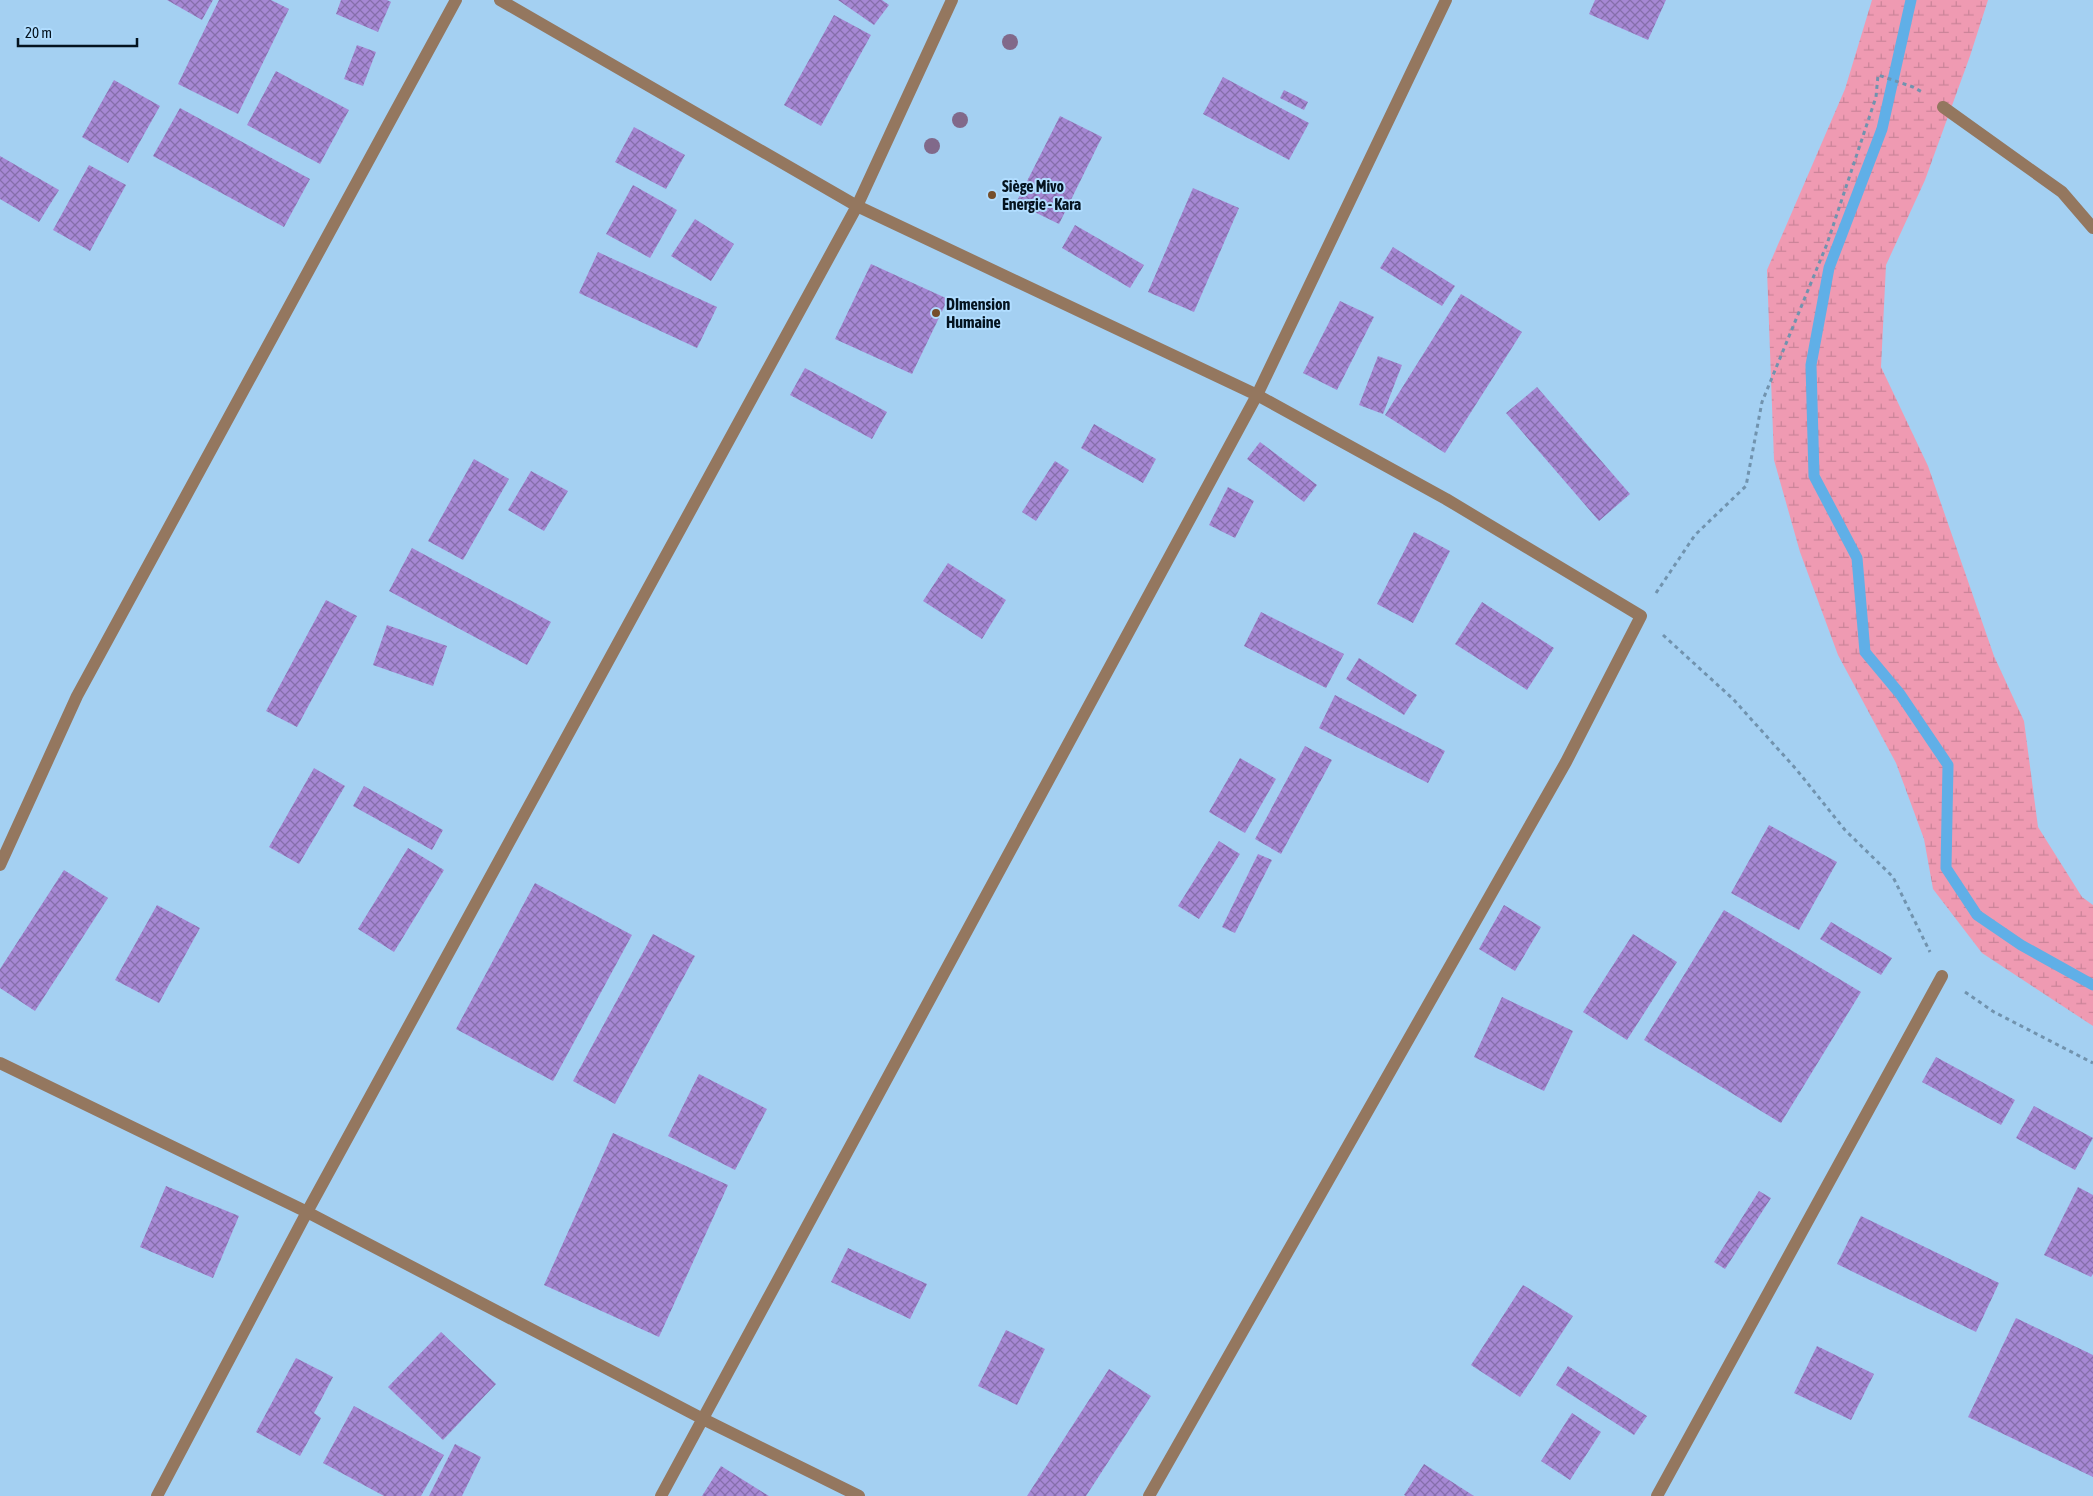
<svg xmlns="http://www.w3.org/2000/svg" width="2093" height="1496" font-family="'Asap Condensed',sans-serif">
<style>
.wetland{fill:url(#wetland-marsh)}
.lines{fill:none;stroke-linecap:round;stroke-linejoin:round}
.stream{stroke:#60afe7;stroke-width:11}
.building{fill:url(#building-cross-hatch)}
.path{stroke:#7193ae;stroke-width:3;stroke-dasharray:4 4;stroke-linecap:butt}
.street{stroke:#94775f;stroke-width:12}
.tree{fill:#81698a}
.poi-dot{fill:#754e2b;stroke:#b1ddff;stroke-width:2}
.labels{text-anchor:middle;stroke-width:4;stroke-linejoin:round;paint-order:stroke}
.poi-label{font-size:16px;font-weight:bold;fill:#04131f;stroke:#b1ddff;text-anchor:start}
</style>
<defs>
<pattern id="wetland-marsh" width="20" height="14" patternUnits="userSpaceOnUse" patternTransform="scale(1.25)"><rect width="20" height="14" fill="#ef9ab2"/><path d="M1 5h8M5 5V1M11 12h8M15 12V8" fill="none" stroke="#cb8499"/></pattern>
<pattern id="building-cross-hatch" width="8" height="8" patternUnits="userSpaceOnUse" patternTransform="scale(1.25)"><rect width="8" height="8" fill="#a688d4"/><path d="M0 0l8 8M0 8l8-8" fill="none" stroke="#856eab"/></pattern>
</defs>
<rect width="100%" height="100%" fill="#a4d0f2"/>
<path class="wetland" d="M 1872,0 L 1988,0 L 1970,56 L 1925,180 L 1886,265 L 1881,367 L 1928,466 L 1994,656 L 2024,721 L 2038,827 L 2082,897 L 2093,905 L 2093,1026 L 1982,953 L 1933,889 L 1924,839 L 1896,763 L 1838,655 L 1800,552 L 1774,460 L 1767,270 L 1845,89 Z"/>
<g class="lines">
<path class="stream" d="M 1911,0 L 1882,129 L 1829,268 L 1811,365 L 1814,476 L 1857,558 L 1865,652 L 1900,694 L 1948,765 L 1946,868 L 1977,915 L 2021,945 L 2093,985"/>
</g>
<path class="building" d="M 167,0 L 213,0 L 202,20 Z
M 219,0 L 271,0 L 289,9 L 238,114 L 178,84 Z
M 341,0 L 387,0 L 391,2 L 378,32 L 336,14 Z
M 838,0 L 882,0 L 889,5 L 874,25 Z
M 1595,0 L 1666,0 L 1648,40 L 1589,14 Z
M 834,15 L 871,35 L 821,126 L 784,105 Z
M 357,45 L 376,52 L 363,86 L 344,79 Z
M 276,71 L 349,110 L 320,164 L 247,125 Z
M 1223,77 L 1309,123 L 1289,160 L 1203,114 Z
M 114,80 L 160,106 L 128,163 L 82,137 Z
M 1284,90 L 1308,102 L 1304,110 L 1280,98 Z
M 180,108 L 310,179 L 284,227 L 153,156 Z
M 1060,116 L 1102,137 L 1059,224 L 1016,203 Z
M 634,127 L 685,155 L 666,189 L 615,162 Z
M 0,156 L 59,190 L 39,222 L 0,199 Z
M 89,165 L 126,185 L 90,251 L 53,230 Z
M 633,185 L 677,210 L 650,258 L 606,234 Z
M 1193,188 L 1239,208 L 1194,312 L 1148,292 Z
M 695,219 L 734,244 L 711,281 L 671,256 Z
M 1075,225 L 1144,265 L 1130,288 L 1062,248 Z
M 1393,247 L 1455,286 L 1442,306 L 1380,268 Z
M 598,252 L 717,307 L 697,348 L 579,293 Z
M 871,264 L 948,299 L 912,374 L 835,339 Z
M 1461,294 L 1522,332 L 1445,453 L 1385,415 Z
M 1340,301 L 1374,317 L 1337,390 L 1303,373 Z
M 1378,356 L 1402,365 L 1383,414 L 1359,405 Z
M 805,368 L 887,412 L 872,439 L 790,395 Z
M 1537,387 L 1630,494 L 1599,521 L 1506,413 Z
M 1094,424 L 1156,459 L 1143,483 L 1081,448 Z
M 1260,442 L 1317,485 L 1304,502 L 1247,459 Z
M 474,459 L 509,479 L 463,560 L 428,541 Z
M 1055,461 L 1069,470 L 1036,521 L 1022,512 Z
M 531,471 L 568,491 L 544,531 L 508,510 Z
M 1228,487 L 1254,501 L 1235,538 L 1209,525 Z
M 1414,532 L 1450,551 L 1413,623 L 1377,604 Z
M 412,548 L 551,622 L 527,665 L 389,591 Z
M 948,563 L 1006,600 L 982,639 L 923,601 Z
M 326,600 L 357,616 L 297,727 L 266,711 Z
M 1482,602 L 1554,648 L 1527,690 L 1455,644 Z
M 1261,612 L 1344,654 L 1326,688 L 1244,646 Z
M 387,625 L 447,646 L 433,686 L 373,665 Z
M 1359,658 L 1417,695 L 1404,715 L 1346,679 Z
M 1335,695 L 1445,751 L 1428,783 L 1319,728 Z
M 1305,746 L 1332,760 L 1281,854 L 1255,839 Z
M 1240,758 L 1276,779 L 1245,833 L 1209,812 Z
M 314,768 L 345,786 L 299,864 L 269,847 Z
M 364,786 L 443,830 L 432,850 L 353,806 Z
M 1769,825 L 1837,862 L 1799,930 L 1731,893 Z
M 1219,841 L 1240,854 L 1199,919 L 1178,906 Z
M 408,848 L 444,870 L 394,952 L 358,929 Z
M 1258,854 L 1272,860 L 1235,933 L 1222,927 Z
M 64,870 L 108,898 L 35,1011 L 0,988 L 0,969 Z
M 535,883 L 632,935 L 553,1081 L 456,1029 Z
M 157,905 L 200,928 L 159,1003 L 115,980 Z
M 1504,905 L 1541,927 L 1515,971 L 1479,949 Z
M 1724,910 L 1861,992 L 1781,1123 L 1644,1040 Z
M 1831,922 L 1892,958 L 1881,975 L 1820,939 Z
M 653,934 L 695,956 L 615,1104 L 573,1081 Z
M 1633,934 L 1677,962 L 1627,1040 L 1583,1012 Z
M 1502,997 L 1573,1031 L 1544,1091 L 1474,1057 Z
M 1936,1057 L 2015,1100 L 2001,1125 L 1922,1082 Z
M 699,1074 L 767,1109 L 735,1170 L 668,1136 Z
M 2034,1106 L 2093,1138 L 2075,1170 L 2016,1138 Z
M 613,1133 L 728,1185 L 659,1337 L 544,1285 Z
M 166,1186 L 239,1216 L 213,1278 L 140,1247 Z
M 2078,1187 L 2093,1195 L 2093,1274 L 2091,1277 L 2044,1255 Z
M 1759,1191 L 1771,1198 L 1725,1269 L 1714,1262 Z
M 1861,1216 L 1999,1283 L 1976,1332 L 1837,1264 Z
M 848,1248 L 927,1284 L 910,1319 L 831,1282 Z
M 1523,1285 L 1573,1316 L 1520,1397 L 1471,1365 Z
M 2016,1318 L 2093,1355 L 2093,1477 L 1968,1417 Z
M 1006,1330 L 1045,1349 L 1017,1405 L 978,1386 Z
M 441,1332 L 496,1384 L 443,1440 L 388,1387 Z
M 1817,1346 L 1874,1374 L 1851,1420 L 1794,1393 Z
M 296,1358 L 333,1377 L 314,1413 L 321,1418 L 300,1456 L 256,1432 Z
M 1568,1366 L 1647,1416 L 1634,1435 L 1556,1385 Z
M 1109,1369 L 1151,1396 L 1086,1496 L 1027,1496 Z
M 354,1406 L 444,1455 L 421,1496 L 384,1496 L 323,1463 Z
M 1572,1413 L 1601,1432 L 1570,1480 L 1541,1461 Z
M 455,1444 L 481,1457 L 462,1496 L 429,1496 Z
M 1424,1464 L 1474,1496 L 1406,1496 L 1404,1495 Z
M 721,1466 L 769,1496 L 702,1496 Z"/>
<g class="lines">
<path class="path" d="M 1656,593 L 1695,535 L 1746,486 L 1762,402 L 1827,244 L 1876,97 L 1878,75 L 1913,87 L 1922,92
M 1663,635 L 1733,699 L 1796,769 L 1845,830 L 1893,877 L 1930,952
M 1965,992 L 1994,1012 L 2093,1063"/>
<path class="street" d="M 500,0 L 857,206 L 1257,395 L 1446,499 L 1641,616 L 1566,762 L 1149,1496
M 1943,107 L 2062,192 L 2093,228
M 0,865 L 77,696 L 456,0
M 0,1063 L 307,1212 L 703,1419 L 859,1496
M 157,1496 L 307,1212 L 857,206 L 952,0
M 661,1496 L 1257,395 L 1446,0
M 1657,1496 L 1942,976"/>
</g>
<g class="tree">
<circle cx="1010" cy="42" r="8"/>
<circle cx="960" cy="120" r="8"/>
<circle cx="932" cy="146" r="8"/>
</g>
<g class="poi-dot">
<circle cx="992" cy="195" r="5"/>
<circle cx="936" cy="313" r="5"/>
</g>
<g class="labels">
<g class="poi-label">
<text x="1002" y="192">Siège Mivo<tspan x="1002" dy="18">Energie - Kara</tspan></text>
<text x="946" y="310">DImension<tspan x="946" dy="18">Humaine</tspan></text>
</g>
</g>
<path d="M18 38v8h119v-8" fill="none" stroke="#04131f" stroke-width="2.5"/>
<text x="25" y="38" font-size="15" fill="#04131f" stroke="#b1ddff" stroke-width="4" paint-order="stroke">20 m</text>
</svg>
